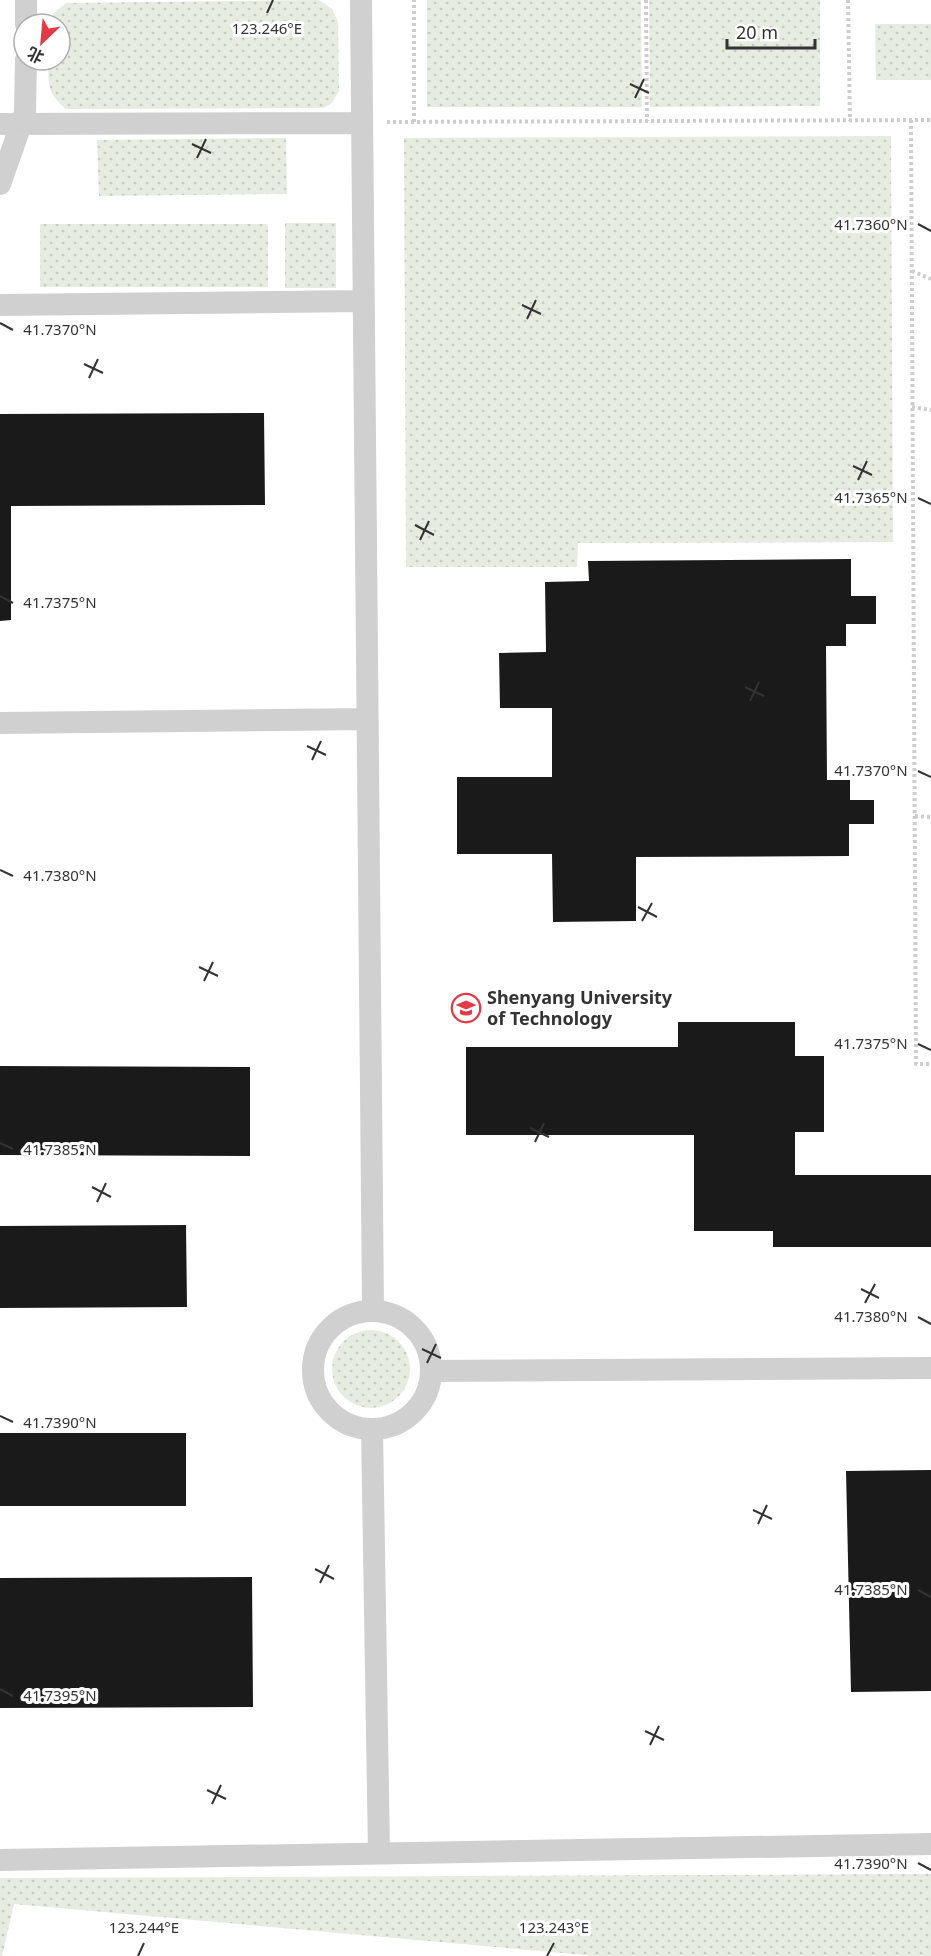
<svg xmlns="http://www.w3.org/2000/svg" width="931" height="1956" font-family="'Noto Sans','Noto Sans SC',sans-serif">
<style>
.grass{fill:url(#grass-dots)}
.building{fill:#1a1a1a}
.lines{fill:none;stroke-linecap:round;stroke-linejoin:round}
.path{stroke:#cdcdcd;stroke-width:4;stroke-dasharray:3 3;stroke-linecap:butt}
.street{stroke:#d0d0d0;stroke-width:22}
.ticks{fill:none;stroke:#333;stroke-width:2}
.labels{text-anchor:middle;stroke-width:6;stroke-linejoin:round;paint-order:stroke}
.poi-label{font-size:18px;font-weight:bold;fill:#333;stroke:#fff;text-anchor:start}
.ticks-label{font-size:15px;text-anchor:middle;fill:#333;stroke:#fff;stroke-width:6;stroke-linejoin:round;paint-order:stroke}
</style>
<defs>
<pattern id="grass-dots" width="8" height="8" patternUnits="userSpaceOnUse" patternTransform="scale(1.5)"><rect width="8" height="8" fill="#e6ecdf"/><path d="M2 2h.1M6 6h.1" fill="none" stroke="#c6cbc0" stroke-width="1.8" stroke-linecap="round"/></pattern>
</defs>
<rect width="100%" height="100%" fill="#fff"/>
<path class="grass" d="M 319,0 L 332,9 L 338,22 L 339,91 L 332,103 L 323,108 L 66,109 C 46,92 49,84 48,60 L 60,60 L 60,24 L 48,24 L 54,13 L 66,3 Z
M 427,0 L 641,0 L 642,107 L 427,107 Z
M 649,0 L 820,0 L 820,106 L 650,107 Z
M 875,24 L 931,24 L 931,80 L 876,80 Z
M 891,136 L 893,542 L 578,543 L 577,567 L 406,567 L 404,138 Z
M 286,138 L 287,194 L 99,196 L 97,140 Z
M 285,223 L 336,223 L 336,288 L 285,288 Z
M 40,224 L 268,224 L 268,287 L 40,287 Z
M332 1369a39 39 0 1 1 78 0a39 39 0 1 1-78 0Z
M 931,1874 L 931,1956 L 596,1956 L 14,1904 L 2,1956 L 0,1956 L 0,1878 Z"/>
<path class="building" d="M 264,413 L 265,505 L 11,506 L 11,620 L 0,621 L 0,414 Z
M 851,559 L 851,596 L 876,596 L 876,624 L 846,624 L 846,646 L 826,646 L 827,780 L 850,780 L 850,800 L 874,800 L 874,824 L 849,824 L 849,856 L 636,857 L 636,921 L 553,922 L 552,854 L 457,854 L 457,777 L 552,777 L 552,708 L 500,708 L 499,653 L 546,652 L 545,582 L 589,581 L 588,561 Z
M 678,1022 L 795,1022 L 795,1056 L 824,1056 L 824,1132 L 795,1132 L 795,1175 L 931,1175 L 931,1247 L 773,1247 L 773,1231 L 694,1231 L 694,1135 L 466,1135 L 466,1047 L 678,1047 Z
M 0,1066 L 250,1067 L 250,1156 L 0,1155 Z
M 186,1225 L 187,1307 L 0,1308 L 0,1226 Z
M 0,1433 L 186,1433 L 186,1506 L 0,1506 Z
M 931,1470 L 931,1691 L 851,1692 L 846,1471 Z
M 252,1577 L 253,1707 L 0,1708 L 0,1578 Z"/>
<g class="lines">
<path class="path" d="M 646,0 L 647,121
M 848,0 L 850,121
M 911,120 L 916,1064 L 931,1064
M 387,122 L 931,120
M 414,122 L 414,0
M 912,271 L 931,279
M 912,407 L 931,410
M 915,816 L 931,817"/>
<path class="street" d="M 26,0 L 26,24
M 361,0 L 373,1310
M 0,124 L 362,123
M 0,184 L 25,113 L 26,60
M 0,305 L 363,301
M 0,723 L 367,719
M313 1370a59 59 0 1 1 118 0a59 59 0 1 1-118 0Z
M 432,1371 L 931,1368
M 372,1429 L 379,1853
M 0,1860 L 931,1844"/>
</g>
<path class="ticks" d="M 267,13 L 273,0M 630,84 L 649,93M 635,98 L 644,79M 192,144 L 211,153M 197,158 L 206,139M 918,224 L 931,231M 522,305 L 541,314M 527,319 L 536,300M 0,323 L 13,330M 84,364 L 103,373M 89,378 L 98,359M 853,466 L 872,475M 858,480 L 867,461M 918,498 L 931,504M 415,525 L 434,535M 420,540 L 429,521M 0,596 L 13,603M 745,687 L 764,696M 750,701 L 759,682M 307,746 L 326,755M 312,760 L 321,741M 918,771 L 931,777M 0,870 L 13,876M 638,907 L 657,917M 642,921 L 652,903M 199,967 L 218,976M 204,981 L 213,962M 918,1044 L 931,1050M 530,1128 L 549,1137M 535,1142 L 544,1123M 0,1143 L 13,1149M 92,1187 L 111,1197M 97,1202 L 106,1183M 861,1289 L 879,1298M 865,1303 L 875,1284M 918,1317 L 931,1324M 422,1349 L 441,1358M 427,1363 L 436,1344M 0,1416 L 13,1422M 753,1510 L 772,1519M 758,1524 L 767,1505M 315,1569 L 334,1579M 320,1583 L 329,1565M 918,1590 L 931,1597M 0,1689 L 13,1696M 645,1731 L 664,1740M 650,1745 L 659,1726M 207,1790 L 226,1799M 212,1804 L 221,1785M 918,1863 L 931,1870M 138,1956 L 144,1943M 547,1956 L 554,1943"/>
<defs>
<g id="university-ring" transform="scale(1.5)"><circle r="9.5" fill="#fff" stroke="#e63946" stroke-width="1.5"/><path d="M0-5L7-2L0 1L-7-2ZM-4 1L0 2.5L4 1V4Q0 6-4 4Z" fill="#e63946"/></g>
</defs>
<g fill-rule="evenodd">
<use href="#university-ring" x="466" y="1008"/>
</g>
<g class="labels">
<g class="poi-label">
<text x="487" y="1004">Shenyang University<tspan x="487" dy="21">of Technology</tspan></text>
</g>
</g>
<g class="ticks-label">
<text x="267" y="34">123.246°E</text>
<text x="871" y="230">41.7360°N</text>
<text x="60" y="335">41.7370°N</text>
<text x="871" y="503">41.7365°N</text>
<text x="60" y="608">41.7375°N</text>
<text x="871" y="776">41.7370°N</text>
<text x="60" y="881">41.7380°N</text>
<text x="871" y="1049">41.7375°N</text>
<text x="60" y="1155">41.7385°N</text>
<text x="871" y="1322">41.7380°N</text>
<text x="60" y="1428">41.7390°N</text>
<text x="871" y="1595">41.7385°N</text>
<text x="60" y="1701">41.7395°N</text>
<text x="871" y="1869">41.7390°N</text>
<text x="144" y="1933">123.244°E</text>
<text x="554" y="1933">123.243°E</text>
</g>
<g transform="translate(42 42) rotate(206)"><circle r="28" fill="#ffffff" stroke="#adadad" stroke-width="1.5"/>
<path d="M0-4.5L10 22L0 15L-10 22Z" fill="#e63946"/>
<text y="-9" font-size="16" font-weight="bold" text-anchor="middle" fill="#333333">北</text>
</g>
<path d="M727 39v9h88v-9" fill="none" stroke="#333333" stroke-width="3"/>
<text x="736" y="39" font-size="18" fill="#333333" stroke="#ffffff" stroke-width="4.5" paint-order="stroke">20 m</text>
</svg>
